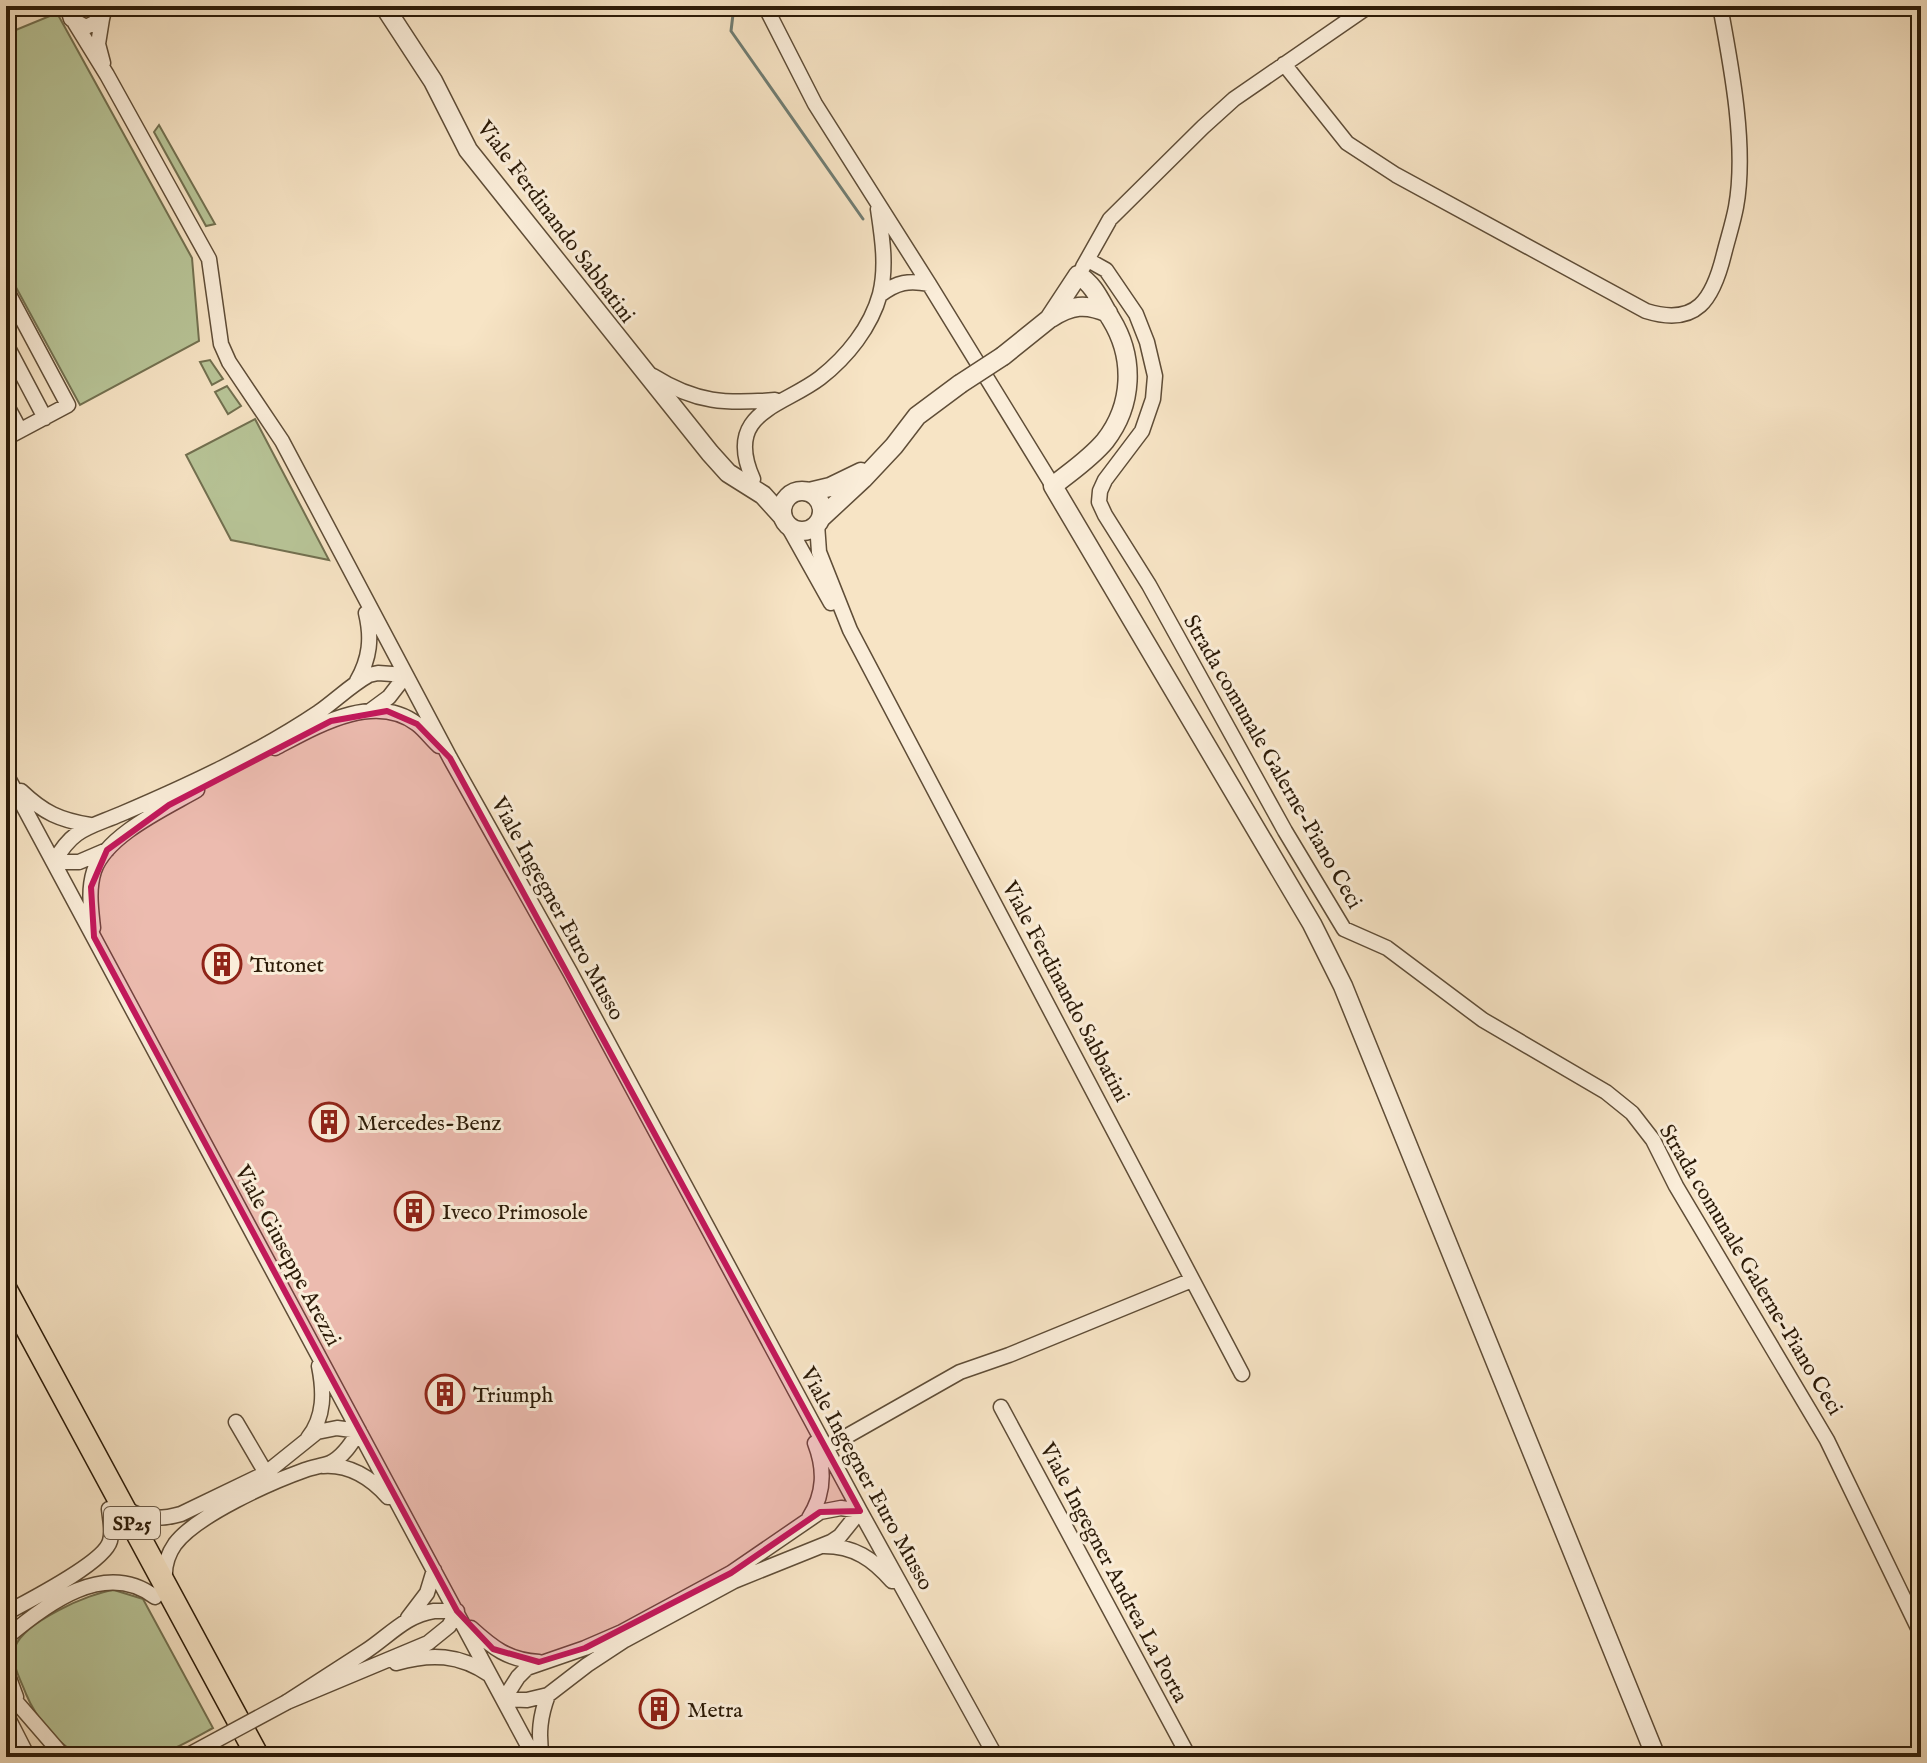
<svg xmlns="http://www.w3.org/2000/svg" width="1927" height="1763" font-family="'IM FELL English',serif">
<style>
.green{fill:#b8c598;stroke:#727050;stroke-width:2}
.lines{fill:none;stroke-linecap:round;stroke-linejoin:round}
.stream{stroke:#707d73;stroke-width:3}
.minor-casing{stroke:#5f4d37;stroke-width:17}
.tertiary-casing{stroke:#5f4d37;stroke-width:21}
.primary-casing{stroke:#2c1b08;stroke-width:25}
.minor{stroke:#faedd9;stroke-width:14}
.tertiary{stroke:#faedd9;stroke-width:18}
.primary{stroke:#f7e4c5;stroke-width:22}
.minor-bridge-casing{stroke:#5f4d37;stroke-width:17;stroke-linecap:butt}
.tertiary-bridge-casing{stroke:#5f4d37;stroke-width:21;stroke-linecap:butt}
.minor-bridge{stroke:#faedd9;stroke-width:14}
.tertiary-bridge{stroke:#faedd9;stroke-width:18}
.marked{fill:#c2185b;fill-opacity:0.2;stroke:#c2185b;stroke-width:6;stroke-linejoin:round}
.labels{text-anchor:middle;stroke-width:6;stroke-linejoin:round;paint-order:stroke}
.shield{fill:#faedd9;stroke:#6a5a47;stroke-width:2}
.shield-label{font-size:20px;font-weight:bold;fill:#2c1b08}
.street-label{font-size:22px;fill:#2c1b08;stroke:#faedd9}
.poi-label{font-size:22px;fill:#2c1b08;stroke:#faedd9;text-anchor:start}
</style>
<rect width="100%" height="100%" fill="#f7e4c5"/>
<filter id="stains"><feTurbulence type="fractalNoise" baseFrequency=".0025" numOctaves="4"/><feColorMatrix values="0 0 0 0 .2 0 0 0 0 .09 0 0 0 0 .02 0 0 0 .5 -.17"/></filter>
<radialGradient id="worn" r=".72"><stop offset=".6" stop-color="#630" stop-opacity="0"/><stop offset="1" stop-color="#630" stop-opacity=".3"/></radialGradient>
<path class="green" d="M 57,13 L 192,258 L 199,341 L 80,405 L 6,269 L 6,227 L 16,221 L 6,202 L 6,34 Z
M 159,125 L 215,224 L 206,226 L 154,132 Z
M 210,360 L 223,379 L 212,385 L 200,362 Z
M 227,386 L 241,406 L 228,414 L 215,392 Z
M 255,419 L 329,560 L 231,540 L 186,455 Z
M 114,1590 L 143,1599 L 213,1728 C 193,1739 173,1751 151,1756 C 142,1758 130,1757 120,1757 C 109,1757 94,1760 84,1756 C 58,1747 36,1718 26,1694 C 21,1680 10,1663 15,1647 C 24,1622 89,1593 114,1590 Z"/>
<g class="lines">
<path class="stream" d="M 734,6 L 731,31 L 863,219"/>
<g class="minor-casing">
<path id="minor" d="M 67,6 L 71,19 L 86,27 L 102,19 L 105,6
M 765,6 L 815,104 L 929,284 L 1053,486
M 6,11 L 19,6
M 102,19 L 98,44 L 103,63
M 75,23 L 107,75 L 209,259 L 221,344 L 229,362 L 282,441 L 450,758 L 570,972 L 860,1511 L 996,1757
M 1284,64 L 1347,143 L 1396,175 L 1646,311 C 1697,327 1713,299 1724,254 C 1728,238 1733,223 1736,207 C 1747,147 1731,65 1720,6
M 1088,260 L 1106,270 L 1136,314 L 1147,342 L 1155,376 L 1153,399 L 1142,431 L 1105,480 L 1100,491 L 1099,502 L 1105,515 L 1149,585 L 1285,831 L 1344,929 L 1387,948 L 1483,1020 L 1606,1092 L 1632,1113 L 1653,1140 L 1676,1186 L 1827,1440 L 1921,1634
M 1083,267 L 1110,219 L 1203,127 L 1234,99 L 1369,6
M 6,289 L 68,405 L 6,438
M 880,295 C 897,282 909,280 929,284
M 6,344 L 45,418
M 653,376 C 696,403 726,404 775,400
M 6,404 L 20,430
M 753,479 C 723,412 782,407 820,378 C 847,357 871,327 880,294 C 887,266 882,236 878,209
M 817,524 L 819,552 L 850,630 L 1242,1374
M 788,526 L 831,603
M 357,681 C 370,658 372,638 366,613
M 275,748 C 315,727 374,691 417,724 C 425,730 431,739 439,746
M 6,774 L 534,1757
M 21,791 C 44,813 60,820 90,825
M 107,850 L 79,862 L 54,862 C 73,828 88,828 121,814 C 189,785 258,753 319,712 C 336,700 351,685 369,675 L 378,673 L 406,675 L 389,697 L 370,711
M 93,928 C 91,909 88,890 94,871 C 106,835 166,808 197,790
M 1001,1407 L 1189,1757
M 236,1422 L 270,1480
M 308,1438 C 325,1417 324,1391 319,1366
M 826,1448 L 960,1372 L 1009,1355 L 1192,1280
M 323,1466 C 350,1464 371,1478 388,1497
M 124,1507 C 143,1520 160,1520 181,1514 L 266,1473 L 317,1432 L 337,1428 L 359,1431 C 352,1443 343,1457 330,1463 C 322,1466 313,1467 305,1470 C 271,1482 197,1515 175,1544 C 168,1554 164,1566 165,1579
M 841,1508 L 860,1511 L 840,1536 L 831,1542 L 734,1581 L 625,1640 L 587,1665 L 548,1695 L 527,1700 L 504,1699 L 518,1677 L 527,1668 L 585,1648 L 622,1632 L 731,1573 L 820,1512 Z
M 809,1518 C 825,1493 825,1469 815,1443
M 824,1546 C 854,1546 873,1559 892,1581
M 434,1611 L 457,1611 L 449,1626 L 428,1643 L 287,1702 C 313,1685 340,1668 366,1651 C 389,1636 406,1615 434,1611 Z
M 6,1613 C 28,1601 104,1563 110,1541 C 113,1531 110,1519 109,1509
M 408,1618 L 427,1593 L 434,1570
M 471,1628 C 493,1648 508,1660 539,1662
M 6,1638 C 46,1604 105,1559 155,1597
M 396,1663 C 431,1653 459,1654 490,1675
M 6,1670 L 16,1697
M 6,1690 L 64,1757
M 6,1714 L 28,1757
M 542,1757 C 538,1734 540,1716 548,1695"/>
</g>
<g class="tertiary-casing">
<path id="tertiary" d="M 384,6 L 433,81 L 468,150 L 710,453 L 728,473 L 763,495 L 782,516
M 1051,318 C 1071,305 1086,303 1108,313
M 1003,356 L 1049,319 L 1078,275 C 1095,285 1101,303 1111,319 C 1135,358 1133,405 1105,441 C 1090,459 1070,472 1053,486 L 1312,924 L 1343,986 L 1656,1757
M782 511a20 20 0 1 1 40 0a20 20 0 1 1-40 0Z
M 809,492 L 830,487 L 861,472
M 821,518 L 863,479 L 894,446 L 917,416 L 960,384"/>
</g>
<g class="primary-casing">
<path id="primary" d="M 6,1290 L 258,1757"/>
</g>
<use href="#minor" class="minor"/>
<use href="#tertiary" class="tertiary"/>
<use href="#primary" class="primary"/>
<g class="minor-bridge-casing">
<path id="minor-bridge" d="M 185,1757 L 287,1702"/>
</g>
<g class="tertiary-bridge-casing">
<path id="tertiary-bridge" d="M 960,384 L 1003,356"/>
</g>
<use href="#minor-bridge" class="minor-bridge"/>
<use href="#tertiary-bridge" class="tertiary-bridge"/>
</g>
<path class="marked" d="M 387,711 L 417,724 L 450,758 L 860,1511 L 820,1512 L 731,1573 L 585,1648 L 539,1662 L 493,1649 L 457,1611 L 94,937 L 91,887 L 107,850 L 169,805 L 331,721 Z"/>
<defs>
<g id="building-ring" transform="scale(2)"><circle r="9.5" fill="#faedd9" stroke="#8f2418" stroke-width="1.5"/><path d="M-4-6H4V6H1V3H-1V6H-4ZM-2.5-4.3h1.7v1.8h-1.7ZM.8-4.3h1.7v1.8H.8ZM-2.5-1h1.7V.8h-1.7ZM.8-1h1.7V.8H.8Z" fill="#8f2418"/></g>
</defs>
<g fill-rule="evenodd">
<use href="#building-ring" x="222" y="964"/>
<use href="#building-ring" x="329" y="1122"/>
<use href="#building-ring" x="414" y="1211"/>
<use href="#building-ring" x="445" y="1394"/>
<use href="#building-ring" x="659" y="1709"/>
</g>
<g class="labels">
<rect class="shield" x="104" y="1507" width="56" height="32" rx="6"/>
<g class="shield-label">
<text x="132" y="1530">SP25</text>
</g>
<g class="street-label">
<text transform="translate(557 221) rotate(53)" y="8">Viale Ferdinando Sabbatini</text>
<text transform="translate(1274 761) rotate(60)" y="8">Strada comunale Galerne-Piano Ceci</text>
<text transform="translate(559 908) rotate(61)" y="8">Viale Ingegner Euro Musso</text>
<text transform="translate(1067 991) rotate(62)" y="8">Viale Ferdinando Sabbatini</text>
<text transform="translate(289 1255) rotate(62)" y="8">Viale Giuseppe Arezzi</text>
<text transform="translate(1752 1269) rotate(59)" y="8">Strada comunale Galerne-Piano Ceci</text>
<text transform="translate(868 1478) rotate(61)" y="8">Viale Ingegner Euro Musso</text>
<text transform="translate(1115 1572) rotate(62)" y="8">Viale Ingegner Andrea La Porta</text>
</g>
<g class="poi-label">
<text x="250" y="972">Tutonet</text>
<text x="357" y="1130">Mercedes-Benz</text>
<text x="442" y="1219">Iveco Primosole</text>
<text x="473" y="1402">Triumph</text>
<text x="687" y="1717">Metra</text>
</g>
</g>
<rect width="1927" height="1763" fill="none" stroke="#f7e4c5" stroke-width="32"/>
<rect x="8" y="8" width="1911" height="1747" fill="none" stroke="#2c1b08" stroke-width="4"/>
<rect x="16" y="16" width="1895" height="1731" fill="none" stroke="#2c1b08" stroke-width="2"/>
<rect width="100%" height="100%" filter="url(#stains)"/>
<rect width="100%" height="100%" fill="url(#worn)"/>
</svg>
